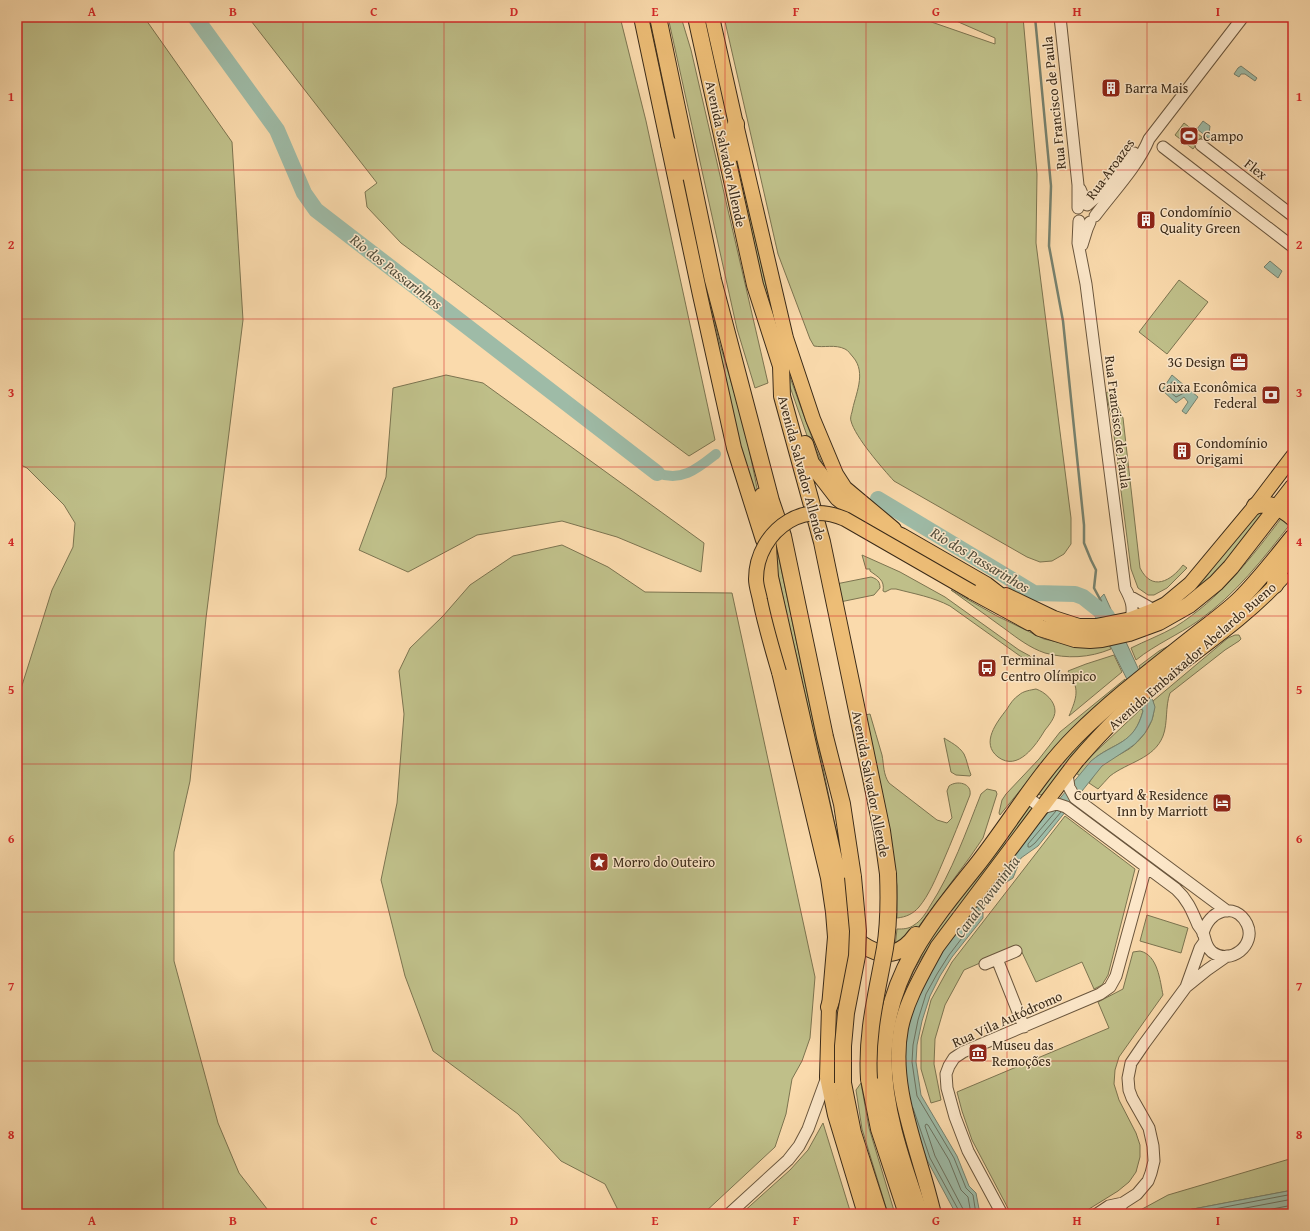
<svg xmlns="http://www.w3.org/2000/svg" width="1310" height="1231" font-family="'Gentium Book Plus',serif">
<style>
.green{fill:#bfbf89;stroke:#7c7450}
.water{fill:#9ebba7;stroke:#76816e}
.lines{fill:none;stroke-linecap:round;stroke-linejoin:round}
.shore{stroke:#6c7260;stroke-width:1}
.stream{stroke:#76816e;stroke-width:2.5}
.canal{stroke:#9ebba7;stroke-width:10}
.river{stroke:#9ebba7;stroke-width:16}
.minor-casing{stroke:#6a563d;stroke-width:13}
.major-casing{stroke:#3a2a18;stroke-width:16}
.highway-casing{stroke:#3a2a18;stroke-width:18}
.minor{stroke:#fce7c9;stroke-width:11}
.major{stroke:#edbd76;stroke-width:14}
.highway{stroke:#edbd76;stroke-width:16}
.major-bridge-casing{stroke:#3a2a18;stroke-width:16;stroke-linecap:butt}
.highway-bridge-casing{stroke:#3a2a18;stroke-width:18;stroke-linecap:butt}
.major-bridge{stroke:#edbd76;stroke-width:14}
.highway-bridge{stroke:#edbd76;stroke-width:16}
.grid{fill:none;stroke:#d62828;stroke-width:1;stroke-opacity:0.55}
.labels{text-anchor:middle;stroke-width:3;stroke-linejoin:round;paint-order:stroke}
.poi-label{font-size:14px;fill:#3a2a18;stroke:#fce7c9;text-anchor:start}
.street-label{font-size:14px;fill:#3a2a18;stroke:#fce7c9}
.water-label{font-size:15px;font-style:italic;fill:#534e3c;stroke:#fce7c9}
.neatline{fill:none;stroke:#d62828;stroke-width:1.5}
.grid-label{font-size:13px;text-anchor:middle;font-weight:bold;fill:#d62828}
</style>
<rect width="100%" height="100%" fill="#fadaac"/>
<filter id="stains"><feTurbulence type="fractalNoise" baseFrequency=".005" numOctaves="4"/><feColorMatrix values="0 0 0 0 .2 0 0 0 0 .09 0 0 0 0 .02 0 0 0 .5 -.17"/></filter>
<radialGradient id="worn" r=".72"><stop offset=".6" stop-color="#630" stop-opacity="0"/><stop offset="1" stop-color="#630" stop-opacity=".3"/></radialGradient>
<path class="green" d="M 17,17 L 144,17 L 232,142 L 243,320 L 206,618 L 190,781 L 174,852 L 174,961 L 218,1123 L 239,1173 L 271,1214 L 17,1214 L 17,695 L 19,695 L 52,590 L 73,547 L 75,523 L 64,505 L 27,468 L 17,463 Z
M 248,17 L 620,17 L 646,121 L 715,440 L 689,456 L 401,243 L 367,207 L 365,192 L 377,183 Z
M 668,17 L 681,17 L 691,50 L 768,383 L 755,388 L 737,329 Z
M 724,17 L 917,17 L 995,44 L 995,38 L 947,17 L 1023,17 L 1037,174 L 1036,243 L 1071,518 L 1071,544 L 1064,554 L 1052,561 L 1040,562 L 1027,557 L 894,481 C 883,469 855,437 851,421 C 850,419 851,415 852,412 C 855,395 867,373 853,357 C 851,355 848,350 845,349 C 835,344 824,348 814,346 L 810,339 L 778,254 Z
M 1184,123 L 1202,137 L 1193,149 L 1175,135 Z
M 744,187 L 766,285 L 791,380 L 816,449 L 822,463 L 841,496 L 812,450 L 788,381 L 763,286 L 742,188 Z
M 688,202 L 719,341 L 745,429 L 760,503 L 758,504 L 738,439 L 685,203 Z
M 1179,280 L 1208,302 L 1167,354 L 1139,332 Z
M 446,375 L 483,383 L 704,543 L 701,572 L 617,537 L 562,521 L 477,535 L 408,572 L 359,550 L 386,477 L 393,388 Z
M 1111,390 L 1123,418 L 1140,568 C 1152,592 1171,581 1183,565 L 1187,568 L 1167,588 L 1154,595 L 1148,595 L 1138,588 L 1131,569 L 1112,420 L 1106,393 Z
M 1265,511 L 1231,562 L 1162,617 L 1193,591 L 1206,577 L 1248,520 L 1258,512 Z
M 1283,516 L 1291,523 C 1263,559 1236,594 1198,621 C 1178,635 1156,644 1136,660 L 1131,648 C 1145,641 1161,635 1175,627 C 1220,599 1251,558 1283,516 Z
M 773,530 L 844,868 L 842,868 L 769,534 Z
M 562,545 L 608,567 L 645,592 L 732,593 L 815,977 L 810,1038 L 802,1061 L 792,1079 L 786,1114 L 775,1147 L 703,1214 L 620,1214 L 605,1184 L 561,1161 L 518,1114 L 433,1051 L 405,976 L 381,880 L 397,803 L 404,714 L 399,671 L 410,648 L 443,616 L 470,585 L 513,556 Z
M 862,555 L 900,572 L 945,597 L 1019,650 L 1030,656 L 1031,659 L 1027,661 L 950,606 C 933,597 915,594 896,589 L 891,589 L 885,592 L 883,591 C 885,580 878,577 870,571 L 870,569 L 866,569 Z
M 871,577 C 877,579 880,581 880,588 L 874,595 L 840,602 L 836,584 Z
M 951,590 L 997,616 L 1044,639 L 1066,644 L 1109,645 L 1111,649 C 1089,658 1067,659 1045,653 C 1030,648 1017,638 1005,629 C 987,616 969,603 951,590 Z
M 1235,635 L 1239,635 L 1241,639 L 1239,641 L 1225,650 L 1170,693 C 1165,707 1168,723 1163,736 C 1154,759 1128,762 1110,776 C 1106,780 1102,785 1098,789 L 1089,783 C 1093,777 1097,770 1102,765 C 1110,758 1120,755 1129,749 C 1143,739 1158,719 1153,701 L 1228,638 Z
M 1176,642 L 1142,673 L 1139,666 L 1159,651 Z
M 1114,655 L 1122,672 L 1069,716 C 1077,697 1080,689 1068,671 L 1086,664 Z
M 1125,679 L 1127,684 L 1044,761 L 1000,815 L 999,813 L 1002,800 L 1006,794 L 1039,759 L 1060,732 Z
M 1036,689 C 1045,692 1055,701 1055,711 C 1055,718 1049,725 1045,730 C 1036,745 1018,772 998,757 C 980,743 997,722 1007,709 C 1010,704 1014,698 1019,695 C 1023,691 1031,690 1036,689 Z
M 1131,696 L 1043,794 L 1041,795 L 1037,794 L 1055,769 L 1093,728 Z
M 1141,709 L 1143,711 C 1134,742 1122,740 1099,755 C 1091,760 1086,769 1080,776 L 1076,773 L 1088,759 Z
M 870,714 C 874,728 878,741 882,755 C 884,765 883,774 889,783 L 937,820 L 947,823 L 952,818 L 947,791 L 949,786 C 957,780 972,783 970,795 C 961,818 952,841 942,864 C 936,878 929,895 919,907 C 913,914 906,917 897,918 L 897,886 L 892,849 L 860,716 Z
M 944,738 C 950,742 959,746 964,754 C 967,760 968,768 971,775 L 970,776 L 956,775 L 951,772 Z
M 987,789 L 996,791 L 997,794 L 983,838 L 970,857 L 914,933 L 895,947 L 897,929 C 903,929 909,929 914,925 C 921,921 926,913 930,906 C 952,872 966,832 981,794 Z
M 1029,804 L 1035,805 L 932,943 C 924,954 916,965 911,977 C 897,1009 889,1050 893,1084 C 895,1103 900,1122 905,1140 C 912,1165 919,1189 925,1214 L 892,1105 L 889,1037 L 914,960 Z
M 1065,816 L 1135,869 L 1108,975 L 1102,985 L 1094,989 L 1082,962 L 1036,982 L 1019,946 L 964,970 L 945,1005 L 935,1039 L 934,1064 L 941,1100 L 931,1103 L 921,1069 L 921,1038 L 931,1000 L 952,962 Z
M 1147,915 L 1188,928 L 1181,953 L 1140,941 Z
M 1140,951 C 1158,955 1160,981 1163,995 L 1119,1057 L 1115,1070 L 1114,1084 L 1119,1100 L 1136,1133 L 1140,1145 L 1140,1157 L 1136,1172 L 1129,1182 L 1118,1191 L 1081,1214 L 1011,1214 L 972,1140 L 962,1111 L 957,1092 L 1109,1028 L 1098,1002 L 1123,989 L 1133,952 Z
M 861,1083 L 869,1128 L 895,1214 L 888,1214 L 862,1129 L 856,1090 Z
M 823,1123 L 851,1214 L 741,1214 L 790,1170 L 808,1150 Z
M 1293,1158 L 1293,1190 L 1167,1214 L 1133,1214 L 1168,1195 Z"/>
<path class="water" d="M 1241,66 L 1257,78 L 1255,81 L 1245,74 L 1241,74 L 1239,77 L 1234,74 L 1238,68 Z
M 1203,121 L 1210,126 L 1209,134 L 1214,138 L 1212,141 L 1197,129 Z
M 1270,261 L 1282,271 L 1278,278 L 1264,267 Z
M 1172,375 L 1198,397 L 1186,414 L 1182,411 L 1188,402 L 1184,397 L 1176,403 L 1162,390 Z
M 1104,594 L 1153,701 L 1155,707 L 1152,720 L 1145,733 L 1135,744 L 1128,749 L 1102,766 L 1038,846 L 1021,858 L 1013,878 L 997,888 L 983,907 L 983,918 L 952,957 L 940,976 L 930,996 L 922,1021 L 917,1045 L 916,1062 L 921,1095 L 957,1156 L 969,1186 L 976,1193 L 980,1214 L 956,1214 L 927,1160 L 903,1090 L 901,1075 L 913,995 L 983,891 L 1091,761 C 1114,742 1134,745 1143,711 L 1091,608 Z
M 1293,1190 L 1293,1214 L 1167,1214 L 1277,1193 Z"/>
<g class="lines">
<path class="shore" d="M 1172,382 L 1174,382 L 1184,390 L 1184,393 L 1176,397 L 1168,390 L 1168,388 Z
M 1056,811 L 1028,844 L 1028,847 L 1030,847 L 1035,843 L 1061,812
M 1011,865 L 1013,867 C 1010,873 1007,879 1001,879 L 1000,877 Z
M 913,1108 L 930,1158 L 959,1211 L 959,1214
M 964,1214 L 963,1209 L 935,1156 L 925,1126 L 926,1124 L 928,1125 L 949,1160 L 961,1190 L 968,1197 L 971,1214
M 976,1214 L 973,1195 L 966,1188 L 954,1158 L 917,1096 L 912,1062 L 913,1045 L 918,1020 L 926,994 L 937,974 L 949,955 L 978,917 L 979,909 L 977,907
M 1188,1214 L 1293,1194
M 1214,1214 L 1293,1199
M 1246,1214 L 1293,1205"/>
<path class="stream" d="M 1035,17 L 1051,186 L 1049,246 L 1063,321 L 1084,525 L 1084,543 L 1091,560 L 1096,570 L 1094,588 L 1101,601"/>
<path class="canal" d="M 657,473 C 682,482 697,469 716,454"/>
<path class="river" d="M 195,17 L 277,130 L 304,193 L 316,210 L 657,473
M 878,499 L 1034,593 L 1075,594 L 1083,597 L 1107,616 L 1109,620"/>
<g class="minor-casing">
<path id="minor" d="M 1060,17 L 1078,185 L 1078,208
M 1201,145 L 1293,216
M 1163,147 L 1293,247
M 1080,189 L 1087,205 L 1103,191 L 1134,153
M 1095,216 C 1112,193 1138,166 1149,139 L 1243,17
M 1079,221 L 1078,243 L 1086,284 L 1125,588 C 1131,599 1134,607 1131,619
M 1082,245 L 1087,229 L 1090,222
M 1129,596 L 1154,610
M 1067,774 L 1069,787 L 1075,798 L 1227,911
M 1027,797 L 1042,808 L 1057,804 L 1066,807 L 1176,889 C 1188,900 1192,911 1198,925 C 1200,928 1202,930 1203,933 C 1206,940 1205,946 1212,952 C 1230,966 1257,945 1247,924 C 1235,901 1208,910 1203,934
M 997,959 L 1024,1027
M 985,964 L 1016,951
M 1186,987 L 1200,948 L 1205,941
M 729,1214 L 788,1160 L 799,1146 L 808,1129 L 827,1077
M 1002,1214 L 968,1151 L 955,1117 L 947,1088 L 946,1074 L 949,1066 L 954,1058 L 963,1052 L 1100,994 L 1110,987 L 1116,976 L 1146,867
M 1097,1214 L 1109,1206 L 1123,1203
M 1116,1214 L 1123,1203 L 1137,1194 L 1148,1181 L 1151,1173 L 1154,1161 L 1153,1146 L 1149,1128 L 1132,1098 L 1129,1090 L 1128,1078 L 1131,1063 L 1144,1044 L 1186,987 L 1207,970 L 1227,956"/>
</g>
<g class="major-casing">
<path id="major" d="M 641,17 L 700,295 L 734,448 L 763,540
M 712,17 L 736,124 L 786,338 L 813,419 L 836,474 L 845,488 L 894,529
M 972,592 L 1029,623
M 1006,595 L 1054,618 L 1079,626 L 1096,626 L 1131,619 L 1154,610 L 1166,604 L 1190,584 L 1255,506 L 1293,456
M 779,672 L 828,878 L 833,912 L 835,937 L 829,1007 L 827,1077 L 835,1115 L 865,1214
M 934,1214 C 930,1198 926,1183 921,1167 C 908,1122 892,1075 901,1028 C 907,999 923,973 937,947 L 1076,762 C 1101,733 1128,705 1158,681 C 1200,648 1246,618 1282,578"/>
</g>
<g class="highway-casing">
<path id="highway" d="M 658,17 L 713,280 L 771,501 L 783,536 L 825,737 L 842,804 L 853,877
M 696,17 L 755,285 L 781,366 L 782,396 L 822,542 L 882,831 L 888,874
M 669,144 L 675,152 L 681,172
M 735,153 C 733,142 732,135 736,124
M 805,444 L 811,463 L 838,498 L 853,510 L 871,521 L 887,530 L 901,536 L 986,585 L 1021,612 L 1040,628 L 1075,639 L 1090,640 L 1102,639 L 1129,633 L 1159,622 L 1189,605 L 1216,583 L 1231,567 L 1293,487
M 762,496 L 767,532 L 770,577 L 838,877 L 843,945 L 839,978 L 829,1007
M 1255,506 C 1268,501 1283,509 1293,518
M 1275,585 L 1276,575 L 1289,558
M 850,932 C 853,938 857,941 863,945 C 884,959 902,955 916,935
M 869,1079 L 879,1129 L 907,1214
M 843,1083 L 853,1133 L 879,1214
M 920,1214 C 902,1163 880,1101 884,1046 C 890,971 931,922 976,866 C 1010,823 1038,774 1076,736 C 1112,700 1153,669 1192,638 C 1208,625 1226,613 1241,598 C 1260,579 1276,558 1293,537"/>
</g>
<use href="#minor" class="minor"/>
<use href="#major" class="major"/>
<use href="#highway" class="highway"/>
<g class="major-bridge-casing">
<path id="major-bridge" d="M 779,672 C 772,648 765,625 760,600 C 759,594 756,586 756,579 C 756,555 769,533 789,521 C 808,510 826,511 845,519 L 972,592"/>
</g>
<g class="highway-bridge-casing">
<path id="highway-bridge" d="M 869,1079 C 866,1033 877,993 885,948 C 889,924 889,899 888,874
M 843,1083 L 843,1046 L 846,1013 L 857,956 L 858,931 L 853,877"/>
</g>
<use href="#major-bridge" class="major-bridge"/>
<use href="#highway-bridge" class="highway-bridge"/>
</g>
<path class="grid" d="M 163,17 L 163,1214M 303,17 L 303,1214M 444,17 L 444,1214M 585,17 L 585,1214M 725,17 L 725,1214M 866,17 L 866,1214M 1007,17 L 1007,1214M 1147,17 L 1147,1214M 17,170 L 1293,170M 17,319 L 1293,319M 17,467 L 1293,467M 17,616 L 1293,616M 17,764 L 1293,764M 17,912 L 1293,912M 17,1061 L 1293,1061"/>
<defs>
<g id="building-square" transform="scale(1)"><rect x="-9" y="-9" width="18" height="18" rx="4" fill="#8f2418" stroke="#fce7c9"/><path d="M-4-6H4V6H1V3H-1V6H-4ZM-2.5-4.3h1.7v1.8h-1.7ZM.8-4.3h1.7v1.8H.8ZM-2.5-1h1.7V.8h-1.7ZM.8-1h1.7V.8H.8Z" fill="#fff"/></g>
<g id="stadium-square" transform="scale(1)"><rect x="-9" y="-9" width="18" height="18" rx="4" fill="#8f2418" stroke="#fce7c9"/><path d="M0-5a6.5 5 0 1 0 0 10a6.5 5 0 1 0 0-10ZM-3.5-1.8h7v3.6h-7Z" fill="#fff"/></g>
<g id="office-square" transform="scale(1)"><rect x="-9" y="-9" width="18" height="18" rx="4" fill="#8f2418" stroke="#fce7c9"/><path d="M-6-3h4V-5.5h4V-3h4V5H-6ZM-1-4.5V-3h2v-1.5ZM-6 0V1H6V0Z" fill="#fff"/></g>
<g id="bank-square" transform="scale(1)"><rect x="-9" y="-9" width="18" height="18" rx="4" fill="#8f2418" stroke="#fce7c9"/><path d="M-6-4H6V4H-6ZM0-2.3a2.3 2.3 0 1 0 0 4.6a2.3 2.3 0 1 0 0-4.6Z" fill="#fff"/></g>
<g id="bus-square" transform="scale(1)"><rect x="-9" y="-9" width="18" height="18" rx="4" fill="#8f2418" stroke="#fce7c9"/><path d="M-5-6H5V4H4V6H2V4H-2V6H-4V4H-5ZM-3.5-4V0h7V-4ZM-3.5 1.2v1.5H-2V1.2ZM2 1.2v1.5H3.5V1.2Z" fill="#fff"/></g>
<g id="hotel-square" transform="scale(1)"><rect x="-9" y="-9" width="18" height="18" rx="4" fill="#8f2418" stroke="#fce7c9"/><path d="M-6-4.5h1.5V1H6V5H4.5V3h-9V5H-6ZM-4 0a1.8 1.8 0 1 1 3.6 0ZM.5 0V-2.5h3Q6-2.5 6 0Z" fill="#fff"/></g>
<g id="sight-square" transform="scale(1)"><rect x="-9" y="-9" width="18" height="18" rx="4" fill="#8f2418" stroke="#fce7c9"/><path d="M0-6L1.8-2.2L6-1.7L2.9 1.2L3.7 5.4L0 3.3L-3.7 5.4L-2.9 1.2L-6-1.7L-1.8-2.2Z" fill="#fff"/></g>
<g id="museum-square" transform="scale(1)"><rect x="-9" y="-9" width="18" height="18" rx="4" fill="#8f2418" stroke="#fce7c9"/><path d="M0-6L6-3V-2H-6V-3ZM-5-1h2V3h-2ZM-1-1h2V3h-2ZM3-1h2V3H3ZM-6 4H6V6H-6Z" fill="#fff"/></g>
</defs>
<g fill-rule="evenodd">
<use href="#building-square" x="1111" y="88"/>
<use href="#stadium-square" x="1189" y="136"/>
<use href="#building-square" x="1146" y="220"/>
<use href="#office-square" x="1239" y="362"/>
<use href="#bank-square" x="1271" y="395"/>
<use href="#building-square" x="1182" y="451"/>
<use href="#bus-square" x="987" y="668"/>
<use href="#hotel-square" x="1222" y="803"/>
<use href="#sight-square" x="599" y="862"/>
<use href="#museum-square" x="978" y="1053"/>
</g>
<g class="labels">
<g class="poi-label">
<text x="1125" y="93">Barra Mais</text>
<text x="1203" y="141">Campo</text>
<text x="1160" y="217">Condomínio<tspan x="1160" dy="16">Quality Green</tspan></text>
<text x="1225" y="367" text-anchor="end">3G Design</text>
<text x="1257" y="392" text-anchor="end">Caixa Econômica<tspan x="1257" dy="16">Federal</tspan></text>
<text x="1196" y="448">Condomínio<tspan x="1196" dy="16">Origami</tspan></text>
<text x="1001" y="665">Terminal<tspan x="1001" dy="16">Centro Olímpico</tspan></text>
<text x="1208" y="800" text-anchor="end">Courtyard &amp; Residence<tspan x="1208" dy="16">Inn by Marriott</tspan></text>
<text x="613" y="867">Morro do Outeiro</text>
<text x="992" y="1050">Museu das<tspan x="992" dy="16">Remoções</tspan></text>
</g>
<g class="street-label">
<text transform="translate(1054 103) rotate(-96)" y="5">Rua Francisco de Paula</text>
<text transform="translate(726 154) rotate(78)" y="5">Avenida Salvador Allende</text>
<text transform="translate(1110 169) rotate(-54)" y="5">Rua Aroazes</text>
<text transform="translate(1256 169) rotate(38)" y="5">Flex</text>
<text transform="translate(1118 422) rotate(83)" y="5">Rua Francisco de Paula</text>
<text transform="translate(802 468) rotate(75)" y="5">Avenida Salvador Allende</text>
<text transform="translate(1192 656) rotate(-41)" y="5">Avenida Embaixador Abelardo Bueno</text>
<text transform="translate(871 784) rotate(79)" y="5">Avenida Salvador Allende</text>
<text transform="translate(1007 1019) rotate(-24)" y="5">Rua Vila Autódromo</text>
</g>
<g class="water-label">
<text transform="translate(396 272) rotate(38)" y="5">Rio dos Passarinhos</text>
<text transform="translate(980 560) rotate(31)" y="5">Rio dos Passarinhos</text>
<text transform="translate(987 897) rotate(-53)" y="5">Canal Pavuninha</text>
</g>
</g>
<rect width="1310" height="1231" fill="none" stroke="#fadaac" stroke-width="44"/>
<rect x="22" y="22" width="1266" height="1187" class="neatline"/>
<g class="grid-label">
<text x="92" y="16">A</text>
<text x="233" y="16">B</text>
<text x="374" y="16">C</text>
<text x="514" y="16">D</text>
<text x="655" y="16">E</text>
<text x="796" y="16">F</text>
<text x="936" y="16">G</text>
<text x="1077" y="16">H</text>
<text x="1218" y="16">I</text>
<text x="11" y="101">1</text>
<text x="1299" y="101">1</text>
<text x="11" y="249">2</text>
<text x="1299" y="249">2</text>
<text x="11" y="397">3</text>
<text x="1299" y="397">3</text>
<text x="11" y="546">4</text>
<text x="1299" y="546">4</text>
<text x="11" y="694">5</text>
<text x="1299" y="694">5</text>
<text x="11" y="843">6</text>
<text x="1299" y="843">6</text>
<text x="11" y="991">7</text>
<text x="1299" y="991">7</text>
<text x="11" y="1139">8</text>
<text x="1299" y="1139">8</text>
<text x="92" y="1225">A</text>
<text x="233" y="1225">B</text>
<text x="374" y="1225">C</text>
<text x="514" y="1225">D</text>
<text x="655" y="1225">E</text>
<text x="796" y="1225">F</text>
<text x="936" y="1225">G</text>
<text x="1077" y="1225">H</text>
<text x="1218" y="1225">I</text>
</g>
<rect width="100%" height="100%" filter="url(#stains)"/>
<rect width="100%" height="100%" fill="url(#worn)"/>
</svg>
